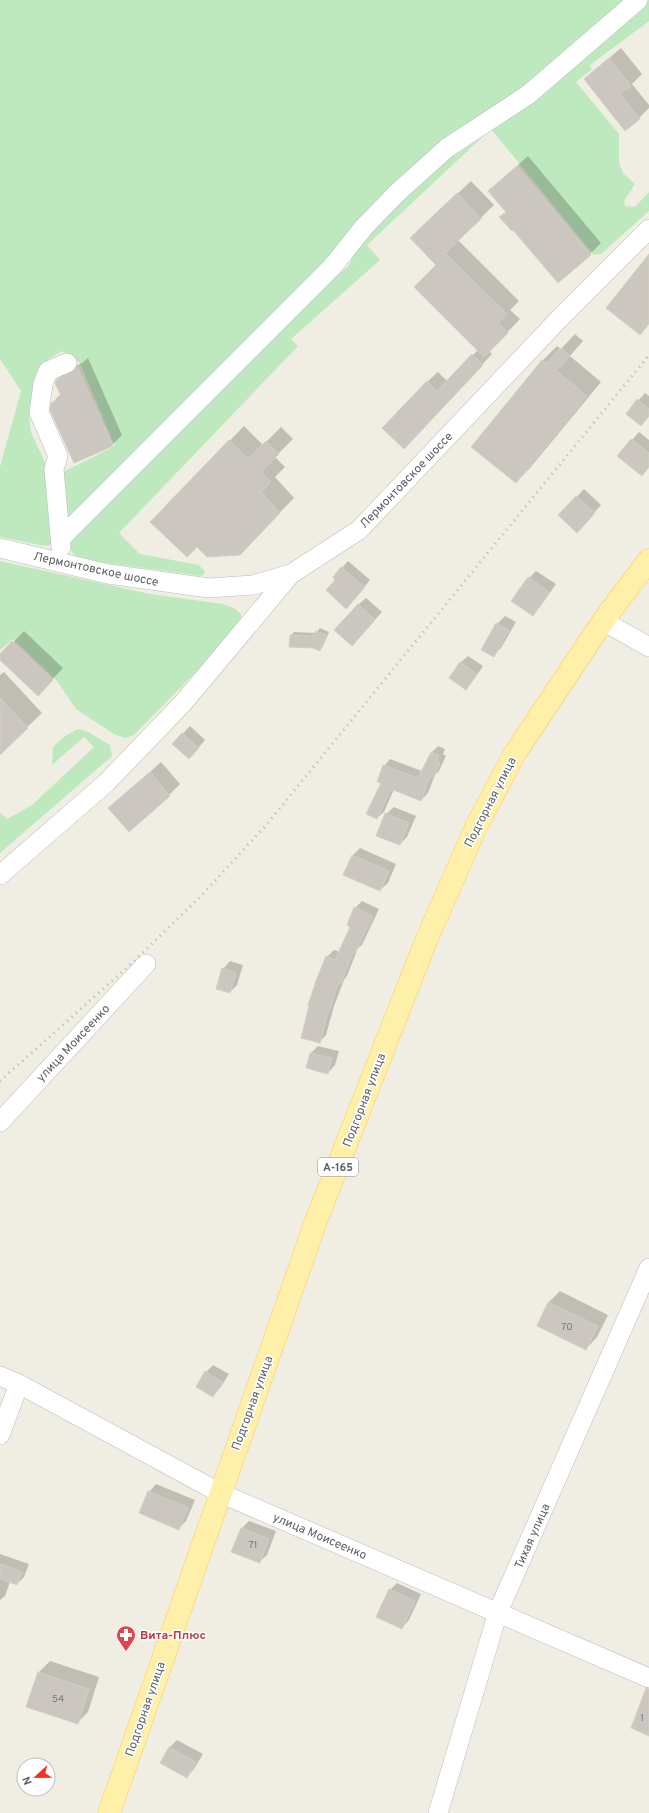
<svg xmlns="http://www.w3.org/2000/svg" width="649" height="1813" font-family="Overpass,sans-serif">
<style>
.green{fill:#bee9be}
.shadow{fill:#0003}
.building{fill:#cbc7c0;stroke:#d5cfc1}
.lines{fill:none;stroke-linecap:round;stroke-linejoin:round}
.minor-casing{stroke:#b8bcc1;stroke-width:20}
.major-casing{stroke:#fecb4e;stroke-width:23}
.minor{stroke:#fff;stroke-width:19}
.major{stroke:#fff0a9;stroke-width:22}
.rail{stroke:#b5b6b7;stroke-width:3;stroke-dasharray:1 5;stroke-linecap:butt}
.labels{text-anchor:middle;stroke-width:3;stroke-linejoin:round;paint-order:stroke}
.number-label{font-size:10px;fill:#777a7c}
.shield{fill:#fff;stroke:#8c9094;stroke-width:1}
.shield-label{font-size:11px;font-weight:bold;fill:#5b6066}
.street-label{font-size:12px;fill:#5b6066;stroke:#fff}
.health-label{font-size:12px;font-weight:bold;fill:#be3a42;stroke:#fff;text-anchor:start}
</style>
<rect width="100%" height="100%" fill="#f0ede3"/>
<path class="green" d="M 0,0 L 628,0 L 328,264 L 72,519 L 63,517 L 61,473 L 115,446 L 80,363 L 62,351 L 49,359 L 37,375 L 29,416 L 31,432 L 51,476 L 54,544 L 45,546 L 0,537 L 0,467 L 21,391 L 0,359 Z
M 646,0 L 649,0 L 649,21 L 590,65 L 592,69 L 576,82 L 619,134 L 619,163 L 623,173 L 635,184 L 624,201 L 625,206 L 635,207 L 649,192 L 649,211 L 601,254 L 594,255 L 491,129 L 367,245 L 380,260 L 291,339 L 298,346 L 119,533 L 140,554 L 199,565 L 205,572 L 202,576 L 84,560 L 75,556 L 69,548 L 73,534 L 279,328 L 349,265 L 367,229 L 451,151 Z
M 0,561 L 150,594 L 223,604 L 234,608 L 241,614 L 241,620 L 238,629 L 134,735 L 125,738 L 114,734 L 76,709 L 57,681 L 13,639 L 0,650 Z
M 78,729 L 88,732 L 110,745 L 112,756 L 0,853 L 0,812 L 7,819 L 32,805 L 94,747 L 84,737 L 52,765 L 53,747 L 65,736 Z"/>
<path class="shadow" d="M 621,48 L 642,74 L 632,84 L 649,105 L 649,108 L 639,118 L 585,79 Z
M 528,156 L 601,243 L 590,254 L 513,229 L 501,217 L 507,211 L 489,191 Z
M 471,181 L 494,205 L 458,240 L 519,301 L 510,310 L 520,319 L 489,351 L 492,354 L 414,438 L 427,382 L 438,372 L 447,381 L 478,350 L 437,265 L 425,224 Z
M 575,334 L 583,341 L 570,356 L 601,382 L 530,468 L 516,482 L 473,447 L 543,360 L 557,346 L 561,349 Z
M 88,358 L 122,435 L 112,445 L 52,403 L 61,394 L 57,380 L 68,369 L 82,363 Z
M 645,393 L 649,396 L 649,416 L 641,425 L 627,413 Z
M 244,426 L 263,445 L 281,427 L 293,439 L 275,457 L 285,467 L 275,477 L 294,498 L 254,539 L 197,545 L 151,522 Z
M 639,432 L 649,440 L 649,467 L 642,475 L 632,440 Z
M 584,489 L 601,505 L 584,524 L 560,515 Z
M 348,561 L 370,580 L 352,602 L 334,577 Z
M 536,571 L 556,584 L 540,607 L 532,614 L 529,578 Z
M 366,598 L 382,612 L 359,637 L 358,605 Z
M 505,616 L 516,622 L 501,648 L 493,655 L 483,649 L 497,624 Z
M 320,628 L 329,632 L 323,646 L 320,650 L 291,635 L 294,632 L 316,633 Z
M 24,631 L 63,668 L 49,683 L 0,659 L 0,656 Z
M 468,656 L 483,666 L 473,681 L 466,688 L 460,663 Z
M 4,672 L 42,713 L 0,753 L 0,675 Z
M 190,726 L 205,740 L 196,751 L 173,744 Z
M 438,746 L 445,749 L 443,754 L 446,756 L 439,771 L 435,775 L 428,793 L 421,800 L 394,789 L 384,812 L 377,818 L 384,766 L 390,759 L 422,771 L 432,752 Z
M 161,762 L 180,784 L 169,795 L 110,808 Z
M 394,807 L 416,816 L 407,837 L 400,844 L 386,814 Z
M 360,848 L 396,864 L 388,883 L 380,890 L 353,855 Z
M 362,901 L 379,909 L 362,945 L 358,948 L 347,976 L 344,980 L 334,1006 L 326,1035 L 319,1042 L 327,957 L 334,950 L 340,952 L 351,926 L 355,908 Z
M 230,961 L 243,965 L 237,985 L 230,992 L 223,969 Z
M 318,1046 L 339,1051 L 335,1065 L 328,1073 L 308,1067 L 311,1053 Z
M 560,1291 L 608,1315 L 597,1337 L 586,1349 L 538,1325 L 549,1302 Z
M 213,1365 L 229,1374 L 220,1388 L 213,1396 L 206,1372 Z
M 156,1484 L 195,1500 L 186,1521 L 179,1528 L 149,1492 Z
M 249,1521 L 276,1531 L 267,1555 L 259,1562 L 233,1552 L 242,1528 Z
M 0,1554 L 29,1564 L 24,1577 L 17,1584 L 10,1582 L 5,1596 L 0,1600 Z
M 397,1583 L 421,1594 L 409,1620 L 402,1628 L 390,1590 Z
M 50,1661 L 99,1677 L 88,1712 L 77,1723 L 39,1672 Z
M 177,1740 L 203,1754 L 194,1769 L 187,1777 L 169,1748 Z"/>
<path class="building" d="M 609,58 L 631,86 L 620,94 L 640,119 L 625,131 L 584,79 Z
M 517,166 L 591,255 L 558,283 L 513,230 L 512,231 L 499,217 L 506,212 L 488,191 Z
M 457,193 L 481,219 L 445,253 L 507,314 L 498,323 L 508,333 L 484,357 L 414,287 L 436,265 L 410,238 Z
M 649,254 L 649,324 L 640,335 L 606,308 Z
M 560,348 L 570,356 L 556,371 L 587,396 L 516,483 L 471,447 L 542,360 L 547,363 Z
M 472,354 L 483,365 L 404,449 L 382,428 L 427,381 L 437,391 Z
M 77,367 L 113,446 L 74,463 L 50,410 L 51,403 L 62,398 L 55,383 L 57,379 L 72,373 Z
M 637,399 L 649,409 L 649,416 L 641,426 L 626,414 Z
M 631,439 L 649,453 L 649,467 L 642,476 L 617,456 Z
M 229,440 L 248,459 L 266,441 L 279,454 L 261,472 L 271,482 L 261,492 L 280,513 L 240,555 L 207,557 L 197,547 L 187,557 L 150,522 Z
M 576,496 L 595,513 L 577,533 L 558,515 Z
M 341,567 L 365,587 L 346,609 L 326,590 L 335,580 L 333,577 Z
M 528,577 L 549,592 L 533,616 L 511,601 Z
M 358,604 L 375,620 L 352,646 L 334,630 Z
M 496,623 L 509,630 L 494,657 L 481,650 Z
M 316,631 L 326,635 L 320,651 L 313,648 L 289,647 L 290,635 L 313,636 Z
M 12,641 L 53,680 L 38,696 L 0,660 L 0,654 Z
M 460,662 L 477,674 L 466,690 L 449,678 Z
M 0,698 L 28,728 L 0,755 Z
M 182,733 L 199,748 L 189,759 L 172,744 Z
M 431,752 L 439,755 L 437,761 L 440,763 L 433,779 L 430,777 L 421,801 L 391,789 L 377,819 L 366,814 L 381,783 L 377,782 L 383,765 L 418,778 Z
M 150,772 L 170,796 L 129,832 L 108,808 Z
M 385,813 L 409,823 L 400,845 L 376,836 Z
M 352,855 L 389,871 L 380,891 L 343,875 Z
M 354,907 L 373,916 L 355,953 L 353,952 L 341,984 L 338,984 L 329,1012 L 328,1012 L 320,1043 L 301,1038 L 309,1006 L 308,1005 L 316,981 L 326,956 L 335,960 L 350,927 L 347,925 Z
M 222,968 L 236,973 L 230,993 L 216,989 Z
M 310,1053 L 332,1058 L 328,1074 L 306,1068 Z
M 548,1302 L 598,1326 L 586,1350 L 537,1326 Z
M 205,1371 L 222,1382 L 213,1397 L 196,1387 Z
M 148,1491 L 188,1508 L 179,1530 L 139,1513 Z
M 241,1528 L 269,1539 L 260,1563 L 231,1552 Z
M 0,1564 L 22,1572 L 17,1585 L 0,1579 Z
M 389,1589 L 415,1601 L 402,1629 L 376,1617 Z
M 38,1672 L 89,1689 L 78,1724 L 26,1707 Z
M 646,1688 L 649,1689 L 649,1736 L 631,1728 Z
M 169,1747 L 196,1762 L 187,1778 L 160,1763 Z"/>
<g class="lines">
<g class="minor-casing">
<path id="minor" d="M 60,539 L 332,267 L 364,227 L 397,193 L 447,148 L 529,94 L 638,0
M 61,547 L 54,469 L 58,456 L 39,412 L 43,384 L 48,371 L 67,363
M 0,548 L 108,574 L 209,588 L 253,585 L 291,574 L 359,530 L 560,318 L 649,229
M 603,621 L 649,647
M 0,875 L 106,783 L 183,703 L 291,574
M 0,1122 L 146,964
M 0,1376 L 19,1384 L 220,1493 L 649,1678
M 0,1435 L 19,1384
M 438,1813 L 498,1612 L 649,1268"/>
</g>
<g class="major-casing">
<path id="major" d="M 109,1813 L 316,1221 L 426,941 L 476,827 L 515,753 L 603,621 L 649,560"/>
</g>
<use href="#minor" class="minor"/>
<use href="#major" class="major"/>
<path class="rail" d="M 0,1081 L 131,964 L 201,896 L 267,824 L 649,355"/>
</g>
<defs>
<g id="pharmacy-pin" transform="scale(1)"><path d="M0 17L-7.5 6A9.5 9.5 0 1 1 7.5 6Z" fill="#e0444e" stroke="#fff"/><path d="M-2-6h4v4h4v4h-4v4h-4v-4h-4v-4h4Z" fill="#fff"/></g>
</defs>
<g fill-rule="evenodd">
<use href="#pharmacy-pin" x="126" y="1635"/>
</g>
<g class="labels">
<g class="number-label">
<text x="567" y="1330">70</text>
<text x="253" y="1548">71</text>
<text x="58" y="1702">54</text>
<text x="642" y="1721">1</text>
</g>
<rect class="shield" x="318" y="1158" width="40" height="18" rx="3"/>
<g class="shield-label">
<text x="338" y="1171">А-165</text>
</g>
<g class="street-label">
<text transform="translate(406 480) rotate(-46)" y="4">Лермонтовское шоссе</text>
<text transform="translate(96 569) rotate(12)" y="4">Лермонтовское шоссе</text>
<text transform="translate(490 802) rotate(-63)" y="4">Подгорная улица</text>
<text transform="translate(73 1043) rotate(-47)" y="4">улица Моисеенко</text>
<text transform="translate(364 1100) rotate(-69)" y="4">Подгорная улица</text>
<text transform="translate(252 1403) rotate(-70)" y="4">Подгорная улица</text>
<text transform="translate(320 1536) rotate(23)" y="4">улица Моисеенко</text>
<text transform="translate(532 1536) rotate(-66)" y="4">Тихая улица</text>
<text transform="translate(145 1709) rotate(-71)" y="4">Подгорная улица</text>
</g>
<g class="health-label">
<text x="140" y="1639">Вита-Плюс</text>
</g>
</g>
<g transform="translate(36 1777) rotate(248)"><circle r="19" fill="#ffffff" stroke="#bdbfc2"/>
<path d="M0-3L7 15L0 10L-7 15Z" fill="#f82f21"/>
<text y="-6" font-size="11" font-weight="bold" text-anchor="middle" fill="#5b6066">N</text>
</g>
</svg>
